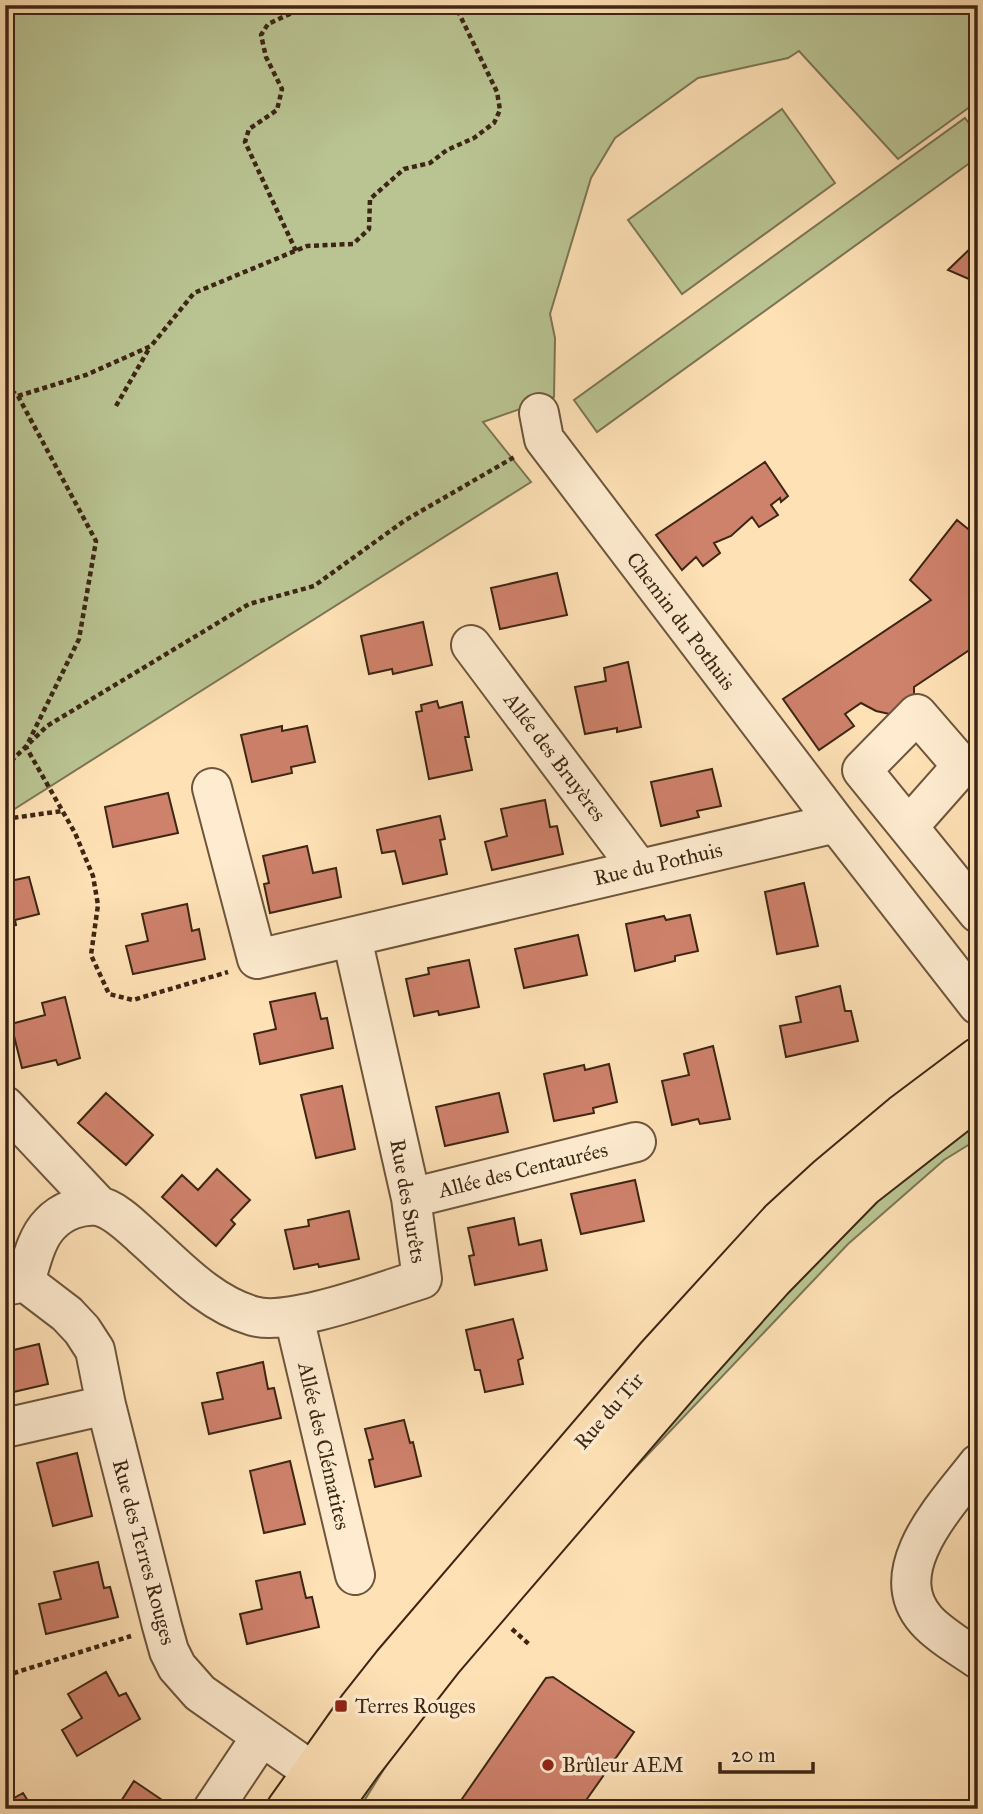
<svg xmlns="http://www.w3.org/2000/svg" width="983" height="1814" font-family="'IM FELL Great Primer',serif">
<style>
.green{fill:#bac493;stroke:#7c7554;stroke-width:2}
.building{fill:#ce816b;stroke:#3d2614;stroke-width:2}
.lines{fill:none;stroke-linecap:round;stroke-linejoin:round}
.minor-casing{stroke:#6e553c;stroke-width:42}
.major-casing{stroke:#3d2614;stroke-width:42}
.path{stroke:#3d2614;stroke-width:4.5;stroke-dasharray:5 3.5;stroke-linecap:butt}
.minor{stroke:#ffecd0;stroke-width:38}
.major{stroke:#ffe1b6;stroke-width:38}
.poi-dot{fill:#8f2418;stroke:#ffecd0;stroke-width:2.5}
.labels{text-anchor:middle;stroke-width:7;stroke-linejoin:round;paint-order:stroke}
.street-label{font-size:21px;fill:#3d2614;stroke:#ffecd0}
.poi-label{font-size:21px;fill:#3d2614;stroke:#ffecd0;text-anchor:start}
</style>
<rect width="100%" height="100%" fill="#ffe1b6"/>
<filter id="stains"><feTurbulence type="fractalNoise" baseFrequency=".00286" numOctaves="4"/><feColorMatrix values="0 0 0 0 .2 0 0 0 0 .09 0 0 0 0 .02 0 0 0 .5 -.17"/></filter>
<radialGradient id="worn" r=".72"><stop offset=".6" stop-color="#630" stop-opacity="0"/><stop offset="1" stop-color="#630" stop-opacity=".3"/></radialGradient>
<path class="green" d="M 5,5 L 978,5 L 978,112 L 971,106 L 898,159 L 799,51 L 788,58 L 698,78 L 615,138 L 591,178 L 550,314 L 555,338 L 554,397 L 483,422 L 531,482 L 5,815 Z
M 782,109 L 835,183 L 682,294 L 628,220 Z
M 965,118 L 978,135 L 978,157 L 597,432 L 574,400 Z
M 978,1113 L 978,1139 L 944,1160 L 848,1244 L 618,1486 L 554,1556 L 440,1694 L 389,1761 L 359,1809 L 341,1809 L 414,1709 L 447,1669 L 719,1354 L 773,1294 L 861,1208 Z"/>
<path class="building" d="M 978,241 L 978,283 L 948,270 Z
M 765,462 L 788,496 L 781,502 L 780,498 L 771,505 L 778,515 L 759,527 L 752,517 L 731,536 L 714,543 L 720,553 L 703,566 L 696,557 L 682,570 L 656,535 Z
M 957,520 L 978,537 L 978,650 L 974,647 L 914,687 L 914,697 L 894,715 L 876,711 L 861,703 L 845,714 L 854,726 L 819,750 L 783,699 L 931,600 L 910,580 Z
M 557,573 L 567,615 L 500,629 L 491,588 Z
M 423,622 L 432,665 L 393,674 L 392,669 L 369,674 L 361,636 Z
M 628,662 L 641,727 L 617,732 L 617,728 L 585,734 L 575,687 L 606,681 L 604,668 Z
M 437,701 L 439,708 L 462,702 L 469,737 L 465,737 L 472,770 L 429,779 L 416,712 L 422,711 L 421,705 Z
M 282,726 L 282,731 L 307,726 L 315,762 L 291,767 L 292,773 L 252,782 L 241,735 Z
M 712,769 L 721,806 L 697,811 L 699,817 L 661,826 L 651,782 Z
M 168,793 L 178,833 L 113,847 L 105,807 Z
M 545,800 L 550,827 L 557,826 L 563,854 L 492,870 L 485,842 L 507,836 L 501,809 Z
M 440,816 L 445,839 L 440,840 L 447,874 L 403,884 L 395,851 L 382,853 L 377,830 Z
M 307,846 L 313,873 L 336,868 L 341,897 L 270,913 L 264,884 L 269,883 L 263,856 Z
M 29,877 L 39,914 L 15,920 L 16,925 L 5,928 L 5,882 Z
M 804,883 L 818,946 L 777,954 L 765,892 Z
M 187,904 L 192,931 L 199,929 L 205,959 L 133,974 L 126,946 L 148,941 L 142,914 Z
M 690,915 L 698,951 L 675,956 L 675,961 L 635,971 L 626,924 L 664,916 L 666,920 Z
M 578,935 L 587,975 L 524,988 L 515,949 Z
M 469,960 L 479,1007 L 439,1015 L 438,1011 L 414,1016 L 406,979 L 429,974 L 428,968 Z
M 840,986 L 845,1011 L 851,1011 L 858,1041 L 786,1057 L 780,1026 L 801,1022 L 796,997 Z
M 315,993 L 321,1019 L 327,1018 L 333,1048 L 260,1064 L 254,1034 L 276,1029 L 270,1002 Z
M 65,997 L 80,1058 L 58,1065 L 56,1060 L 22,1068 L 11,1024 L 45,1015 L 42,1003 Z
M 713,1046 L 730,1119 L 700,1124 L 698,1119 L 672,1125 L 662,1081 L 689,1075 L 684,1054 Z
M 609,1064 L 617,1102 L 593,1108 L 594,1113 L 554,1121 L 544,1074 L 584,1065 L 585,1070 Z
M 342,1086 L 355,1149 L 316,1158 L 301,1095 Z
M 106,1093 L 153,1135 L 126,1165 L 78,1123 Z
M 499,1093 L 508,1132 L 445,1146 L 436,1107 Z
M 217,1169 L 250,1200 L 231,1220 L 235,1224 L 216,1246 L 162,1197 L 182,1175 L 198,1190 Z
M 635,1180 L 644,1221 L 581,1234 L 571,1194 Z
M 349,1211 L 359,1259 L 319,1267 L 318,1264 L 294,1269 L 285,1230 L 309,1226 L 308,1220 Z
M 514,1218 L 519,1245 L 541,1240 L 547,1270 L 475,1285 L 469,1256 L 474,1255 L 468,1228 Z
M 513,1319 L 523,1358 L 518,1360 L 523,1384 L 485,1392 L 480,1370 L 475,1370 L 466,1330 Z
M 39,1344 L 48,1384 L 5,1394 L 5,1352 Z
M 263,1362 L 268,1389 L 274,1388 L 281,1418 L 209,1434 L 202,1403 L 223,1399 L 217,1373 Z
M 404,1420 L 410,1443 L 413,1442 L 421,1476 L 375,1487 L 369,1460 L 373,1459 L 365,1429 Z
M 77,1453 L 92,1516 L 53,1526 L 37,1463 Z
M 290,1461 L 305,1524 L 264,1533 L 250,1471 Z
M 98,1562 L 104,1588 L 110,1587 L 118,1617 L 46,1634 L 39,1604 L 61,1599 L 54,1572 Z
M 300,1572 L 306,1598 L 312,1597 L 319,1627 L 247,1644 L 240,1614 L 262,1609 L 256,1581 Z
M 106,1672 L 119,1696 L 126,1693 L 140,1719 L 77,1756 L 62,1730 L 82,1718 L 68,1694 Z
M 553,1677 L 634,1732 L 587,1799 L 602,1809 L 455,1809 L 546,1678 Z
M 134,1781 L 168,1804 L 165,1809 L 116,1809 Z
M 23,1793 L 33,1809 L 5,1809 L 5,1803 Z"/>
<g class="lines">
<g class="minor-casing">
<path id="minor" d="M 539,413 L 544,439 L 836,823 L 978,1005
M 471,645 L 639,869
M 212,788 L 257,959 L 836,823
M 909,826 L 962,766 L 917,714 L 862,770 L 978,913
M 5,1106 L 99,1206
M 411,1198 L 636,1142
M 25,1282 C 31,1263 36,1238 50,1224 C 62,1211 81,1204 98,1206 C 114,1209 130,1225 142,1236 C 176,1266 208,1303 253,1316 C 289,1327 383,1291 422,1279 L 411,1198 L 352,938
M 5,1286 L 25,1282 L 67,1314 L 82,1330 L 95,1350 L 106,1405 L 162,1626 L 169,1651 L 177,1667 L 200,1693 L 340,1791
M 294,1317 L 355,1575
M 5,1428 L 106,1405
M 978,1464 C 948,1503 882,1570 926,1620 C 938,1634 962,1648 978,1659
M 213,1809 L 261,1737"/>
</g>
<g class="major-casing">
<path id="major" d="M 286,1809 L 359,1706 L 393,1663 L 656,1356 L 780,1220 L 828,1176 L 902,1114 L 978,1057
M 330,1809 L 363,1763 L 443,1660 L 682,1382 L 773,1280 L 864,1187 L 978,1098"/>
</g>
<path class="path" d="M 296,251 L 245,142 L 249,129 L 277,110 L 282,89 L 266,57 L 261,35 L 268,24 L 309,5
M 5,385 L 18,396 L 96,541 L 79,639 L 26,747 L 75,833 L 93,876 L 98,905 L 91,955 L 109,994 L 133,1000 L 228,972
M 18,396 L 86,375 L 151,346 L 194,293 L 307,246 L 353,244 L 369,229 L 370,199 L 404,169 L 430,163 L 447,150 L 474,138 L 494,123 L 500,110 L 497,92 L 455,5
M 116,406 L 150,347
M 5,767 L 47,726 L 249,604 L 314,586 L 404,521 L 516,456
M 5,819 L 62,811
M 512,1629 L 531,1646
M 5,1673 L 11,1674 L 131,1636"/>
<use href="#minor" class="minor"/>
<use href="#major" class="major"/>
</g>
<g class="poi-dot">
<rect x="334" y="1699" width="14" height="14" rx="3.5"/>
<circle cx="548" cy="1765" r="7"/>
</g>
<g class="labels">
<g class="street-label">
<text transform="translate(681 621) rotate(53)" y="7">Chemin du Pothuis</text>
<text transform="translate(555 757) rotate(53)" y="7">Allée des Bruyères</text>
<text transform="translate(658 864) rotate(-13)" y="7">Rue du Pothuis</text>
<text transform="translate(523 1170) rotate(-14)" y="7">Allée des Centaurées</text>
<text transform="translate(408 1201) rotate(80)" y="7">Rue des Surêts</text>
<text transform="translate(609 1411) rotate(-49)" y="7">Rue du Tir</text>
<text transform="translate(324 1446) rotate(77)" y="7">Allée des Clématites</text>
<text transform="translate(144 1552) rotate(75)" y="7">Rue des Terres Rouges</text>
</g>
<g class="poi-label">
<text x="355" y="1713">Terres Rouges</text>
<text x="562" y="1772">Brûleur AEM</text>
</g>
</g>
<rect width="983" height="1814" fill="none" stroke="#ffe1b6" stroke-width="28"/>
<rect x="7" y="7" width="969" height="1800" fill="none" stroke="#3d2614" stroke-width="3.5"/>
<rect x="14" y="14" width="955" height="1786" fill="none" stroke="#3d2614" stroke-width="2"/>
<path d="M720 1762v10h93v-10" fill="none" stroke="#3d2614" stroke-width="3.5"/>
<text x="731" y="1762" font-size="21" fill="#3d2614" stroke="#ffecd0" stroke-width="5" paint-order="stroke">20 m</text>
<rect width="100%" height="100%" filter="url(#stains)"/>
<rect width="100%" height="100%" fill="url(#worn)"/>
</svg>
